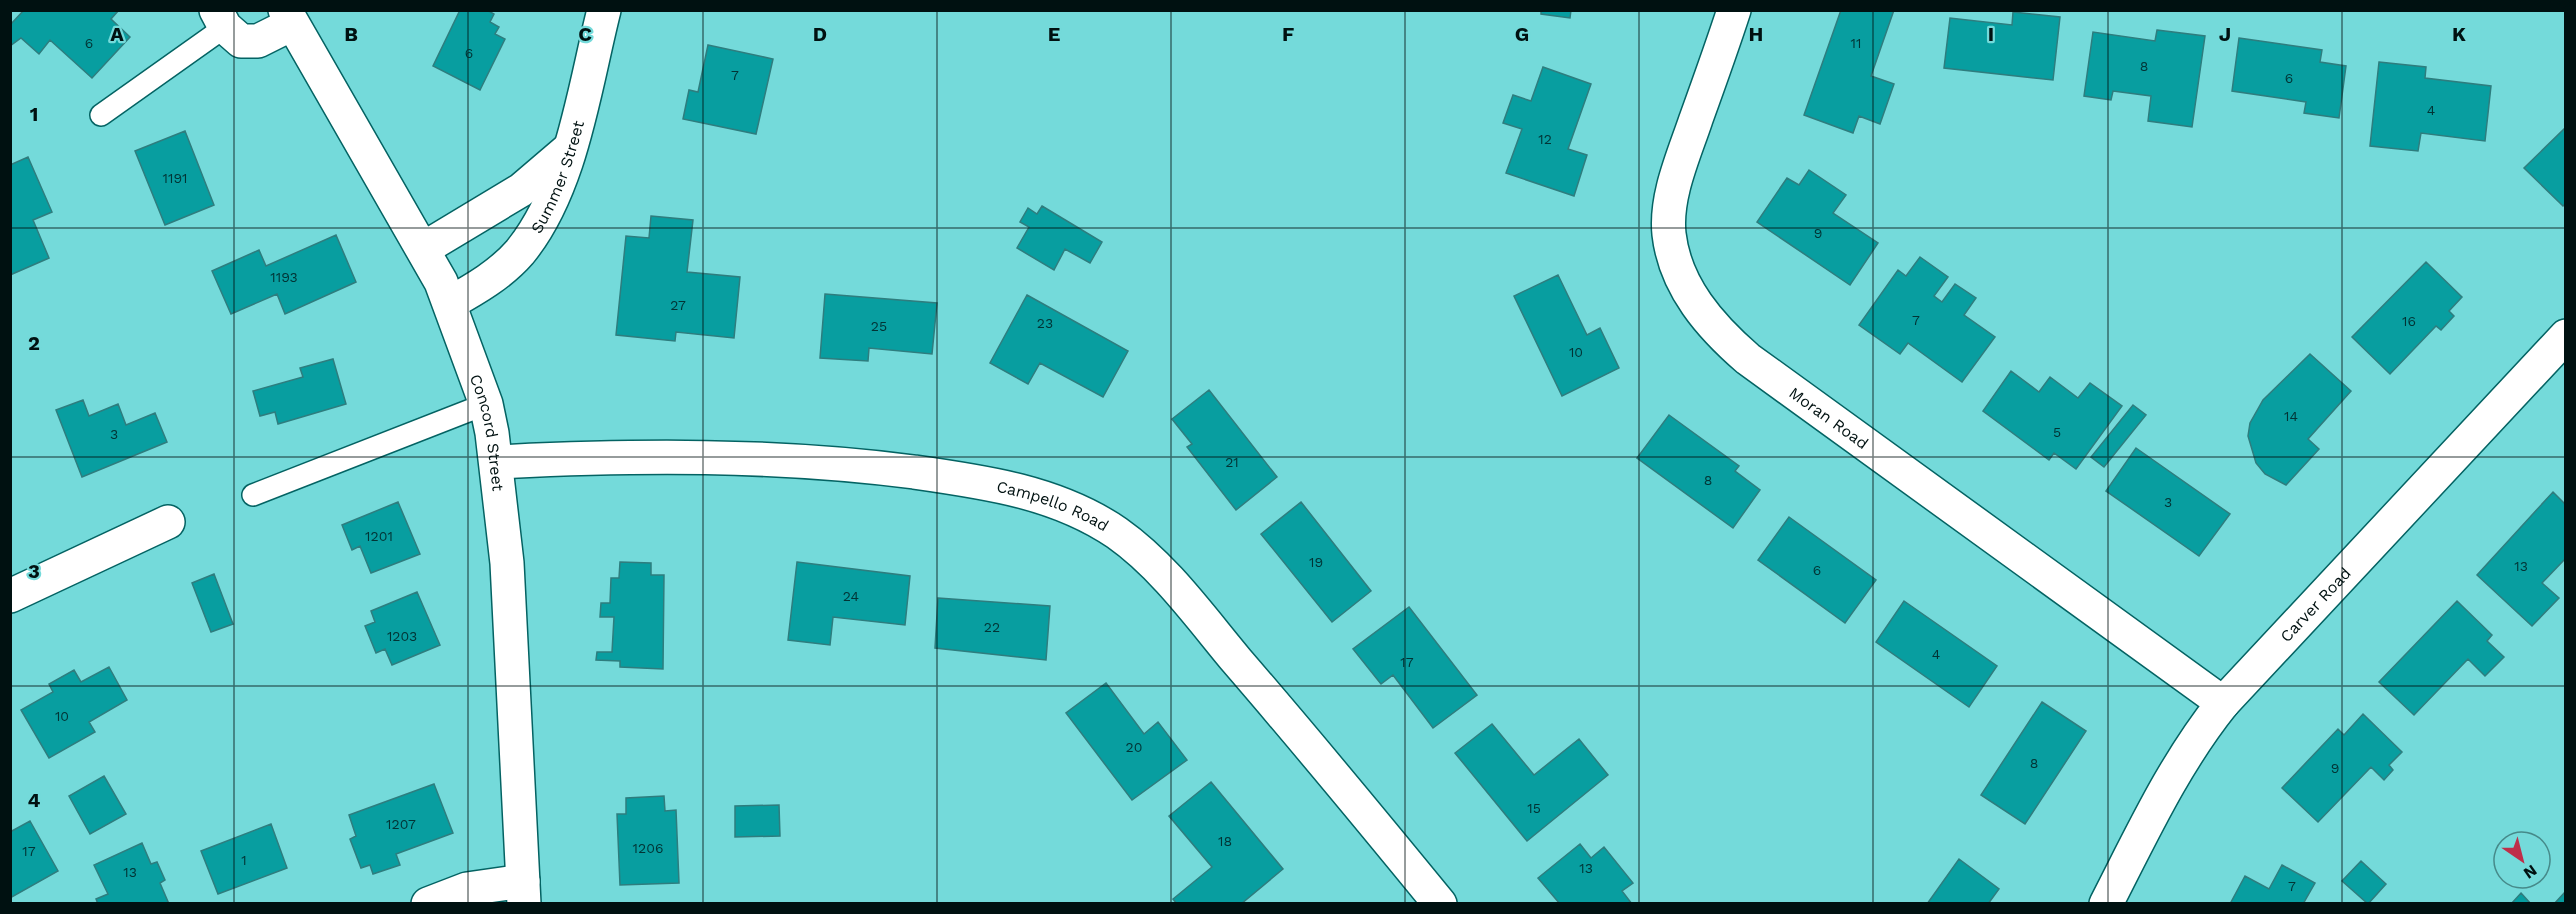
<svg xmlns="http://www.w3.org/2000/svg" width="2576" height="914" font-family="'Work Sans',sans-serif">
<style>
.building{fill:#089ea0;stroke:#2e7d7e;stroke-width:1.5}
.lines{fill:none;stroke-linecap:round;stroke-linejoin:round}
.service-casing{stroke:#046363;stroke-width:24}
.minor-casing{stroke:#046363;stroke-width:36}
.tertiary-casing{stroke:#046363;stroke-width:36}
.secondary-casing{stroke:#046363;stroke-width:36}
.service{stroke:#fff;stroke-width:21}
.minor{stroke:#fff;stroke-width:33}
.tertiary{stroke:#fff;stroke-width:33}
.secondary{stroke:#fff;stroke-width:33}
.grid{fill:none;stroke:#011;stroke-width:1.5;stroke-opacity:0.55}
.labels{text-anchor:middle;stroke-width:4.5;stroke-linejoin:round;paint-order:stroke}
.number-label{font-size:14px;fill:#023435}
.street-label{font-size:16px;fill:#011;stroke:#74dada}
.grid-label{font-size:20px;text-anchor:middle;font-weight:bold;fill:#011;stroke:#74dada;stroke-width:4.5;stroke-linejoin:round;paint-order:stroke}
</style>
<rect width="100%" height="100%" fill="#74dada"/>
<path class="building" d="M 24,10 L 119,10 L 111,19 L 130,37 L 92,78 L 50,40 L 39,54 L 21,38 L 10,46 L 10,25 Z
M 460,10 L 487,10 L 494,14 L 490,22 L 499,27 L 495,34 L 505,39 L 480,90 L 433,66 Z
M 1541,10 L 1571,10 L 1570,18 L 1541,14 Z
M 1841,10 L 1894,10 L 1871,76 L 1894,84 L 1880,124 L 1859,116 L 1853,133 L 1804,115 Z
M 2013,12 L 2060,17 L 2053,80 L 1944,68 L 1950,18 L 2012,25 Z
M 2157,30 L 2205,36 L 2192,127 L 2148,121 L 2151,96 L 2113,91 L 2111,100 L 2084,96 L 2093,32 L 2155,41 Z
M 2239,38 L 2322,50 L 2320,62 L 2346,66 L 2339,118 L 2304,113 L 2306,102 L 2232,91 Z
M 708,45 L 773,59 L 756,134 L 683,119 L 689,90 L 698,92 Z
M 2379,62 L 2426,67 L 2425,78 L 2491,86 L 2485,141 L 2421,133 L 2418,151 L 2370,146 Z
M 1543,67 L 1591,84 L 1568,149 L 1587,155 L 1574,196 L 1506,173 L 1522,129 L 1503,123 L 1513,95 L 1531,101 Z
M 2566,127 L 2566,203 L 2563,206 L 2524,168 Z
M 185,131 L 214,205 L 165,225 L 135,151 Z
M 28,157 L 52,212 L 33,220 L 49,258 L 10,275 L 10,165 Z
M 1809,170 L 1846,195 L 1833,213 L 1878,243 L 1850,285 L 1757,222 L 1787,178 L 1799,185 Z
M 1042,206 L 1102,242 L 1090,263 L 1065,249 L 1054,270 L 1017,248 L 1029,227 L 1020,222 L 1028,208 L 1037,214 Z
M 651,216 L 693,220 L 687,272 L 740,277 L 734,338 L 676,332 L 675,341 L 616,335 L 626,236 L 649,238 Z
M 336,235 L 356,282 L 285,314 L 277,294 L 231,314 L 212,271 L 259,250 L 266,266 Z
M 1920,257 L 1948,277 L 1934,296 L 1942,302 L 1955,284 L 1976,298 L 1964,315 L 1995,337 L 1962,382 L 1908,343 L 1900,354 L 1859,325 L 1898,270 L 1906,276 Z
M 2426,262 L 2462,297 L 2449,311 L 2454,316 L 2441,330 L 2436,326 L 2390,374 L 2352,337 Z
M 1558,275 L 1587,335 L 1600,328 L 1619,368 L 1562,396 L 1514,296 Z
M 825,294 L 937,303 L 932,354 L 869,348 L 868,361 L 820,358 Z
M 1027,295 L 1128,351 L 1103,397 L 1040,363 L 1028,384 L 990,363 Z
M 2310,354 L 2351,391 L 2308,439 L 2319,449 L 2286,485 L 2265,474 L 2256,463 L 2248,436 L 2250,423 L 2263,400 Z
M 333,359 L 346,404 L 278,424 L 275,412 L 260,416 L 253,391 L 303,377 L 300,368 Z
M 2011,371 L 2039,392 L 2050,377 L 2078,398 L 2090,383 L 2122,406 L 2076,469 L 2054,453 L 2049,460 L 1983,411 Z
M 1209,390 L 1277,477 L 1236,510 L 1187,447 L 1192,444 L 1172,419 Z
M 83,400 L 89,416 L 118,404 L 126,425 L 155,413 L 167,442 L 82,477 L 56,410 Z
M 2133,405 L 2146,415 L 2104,467 L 2091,457 Z
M 1669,415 L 1739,466 L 1735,471 L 1760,490 L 1733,528 L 1637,458 Z
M 2136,448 L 2230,514 L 2199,556 L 2106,491 Z
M 2553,492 L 2566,505 L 2566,558 L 2542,583 L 2559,598 L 2532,626 L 2477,575 Z
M 398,502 L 420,554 L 371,573 L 360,546 L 352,550 L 342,525 Z
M 1301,502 L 1371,591 L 1332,622 L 1261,534 Z
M 1789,517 L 1876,580 L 1845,623 L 1758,560 Z
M 620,562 L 651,563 L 651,575 L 664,575 L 663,669 L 620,667 L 620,661 L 596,660 L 597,652 L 612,652 L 614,617 L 600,617 L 601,603 L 610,603 L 611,578 L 619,578 Z
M 797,562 L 910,576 L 905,625 L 833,617 L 830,645 L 788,640 Z
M 214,574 L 233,624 L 211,632 L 192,583 Z
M 417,592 L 440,645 L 392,665 L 385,649 L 376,653 L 365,626 L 375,622 L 371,611 Z
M 938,598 L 1050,606 L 1046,660 L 935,648 Z
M 1904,601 L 1997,666 L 1969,707 L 1876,642 Z
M 2457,601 L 2492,635 L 2487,641 L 2504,657 L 2485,676 L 2468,659 L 2414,715 L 2379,682 Z
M 1409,607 L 1477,695 L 1433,728 L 1393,675 L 1381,684 L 1353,649 Z
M 109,667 L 127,700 L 89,722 L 95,732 L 49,758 L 21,710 L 53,692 L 49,684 L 74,670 L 81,682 Z
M 1106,683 L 1144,734 L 1158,722 L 1187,760 L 1132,800 L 1066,713 Z
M 2042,702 L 2086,731 L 2025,824 L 1981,795 Z
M 2363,714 L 2402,752 L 2389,765 L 2393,770 L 2384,780 L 2371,767 L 2318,822 L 2282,788 L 2338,729 L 2344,735 Z
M 1492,724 L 1534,775 L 1579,739 L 1608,775 L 1527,841 L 1455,753 Z
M 104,776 L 126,814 L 90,834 L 69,796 Z
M 1211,782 L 1283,869 L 1241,904 L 1177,904 L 1173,899 L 1212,867 L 1169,816 Z
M 434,784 L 453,833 L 396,854 L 400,865 L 373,874 L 370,865 L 361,868 L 350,839 L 356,836 L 349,815 Z
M 664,796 L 665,811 L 676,810 L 679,883 L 620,885 L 617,814 L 626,814 L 626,798 Z
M 779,805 L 780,836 L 735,837 L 735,806 Z
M 30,821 L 58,871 L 10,898 L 10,832 Z
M 271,824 L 287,868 L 218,894 L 201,851 Z
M 142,843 L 151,864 L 157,862 L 165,880 L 160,883 L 169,904 L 98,904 L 96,899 L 108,894 L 94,865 Z
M 1580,844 L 1591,858 L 1604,847 L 1633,883 L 1622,891 L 1632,904 L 1560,904 L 1538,878 Z
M 1959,859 L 1999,889 L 1988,904 L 1927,904 Z
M 2361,861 L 2386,884 L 2368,904 L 2342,881 Z
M 2282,865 L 2315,883 L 2303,904 L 2230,904 L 2245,876 L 2269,889 Z
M 2566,891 L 2566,904 L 2554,904 Z
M 2521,893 L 2531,904 L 2511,904 Z"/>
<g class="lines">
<g class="service-casing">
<path id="service" d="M 101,115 L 225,27
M 253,495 L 486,404"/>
</g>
<g class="minor-casing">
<g id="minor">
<path d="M 216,10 L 225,27 L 241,41 L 258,41 L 292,24"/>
<path id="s1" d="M 1734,10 C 1722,47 1709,83 1696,119 C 1684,155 1665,196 1669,234 C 1675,287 1711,327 1748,359 L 2223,703"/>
<path id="s2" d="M 496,462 C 636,455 775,454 914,472 C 985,482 1057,492 1117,533 C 1164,566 1201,618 1237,661 C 1306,741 1373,822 1440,904"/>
<path d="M 10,596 L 168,522"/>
<path d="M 428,904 L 467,889 L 523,881"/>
<path id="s3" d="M 2106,904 C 2142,834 2174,764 2223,703 L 2566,336"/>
</g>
</g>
<g class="tertiary-casing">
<g id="tertiary">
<path d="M 423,249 L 521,190 L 569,149"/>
<path id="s4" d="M 450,303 C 475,289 501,274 520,252 C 572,188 584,89 604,10"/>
</g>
</g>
<g class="secondary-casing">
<g id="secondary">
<path id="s5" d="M 285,10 L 441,282 L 486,404 L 492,433 L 507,563 L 524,904"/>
</g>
</g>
<use href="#service" class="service"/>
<use href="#minor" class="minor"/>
<use href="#tertiary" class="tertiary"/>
<use href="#secondary" class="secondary"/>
</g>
<path class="grid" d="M 234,10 L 234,904M 468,10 L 468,904M 703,10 L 703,904M 937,10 L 937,904M 1171,10 L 1171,904M 1405,10 L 1405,904M 1639,10 L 1639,904M 1873,10 L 1873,904M 2108,10 L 2108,904M 2342,10 L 2342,904M 10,228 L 2566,228M 10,457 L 2566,457M 10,686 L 2566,686"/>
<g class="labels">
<g class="number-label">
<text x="89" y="48">6</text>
<text x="1856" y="48">11</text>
<text x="469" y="58">6</text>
<text x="2144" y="71">8</text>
<text x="735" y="80">7</text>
<text x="2289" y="83">6</text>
<text x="2431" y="115">4</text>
<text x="1545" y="144">12</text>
<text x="175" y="183">1191</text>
<text x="1818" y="238">9</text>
<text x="284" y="282">1193</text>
<text x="678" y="310">27</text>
<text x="1916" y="325">7</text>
<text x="2409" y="326">16</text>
<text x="1045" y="328">23</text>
<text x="879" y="331">25</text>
<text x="1576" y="357">10</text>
<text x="2291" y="421">14</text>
<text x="2057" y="437">5</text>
<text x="114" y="439">3</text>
<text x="1232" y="467">21</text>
<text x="1708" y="485">8</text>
<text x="2168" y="507">3</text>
<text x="379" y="541">1201</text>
<text x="1316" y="567">19</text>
<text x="2521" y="571">13</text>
<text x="1817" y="575">6</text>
<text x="851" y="601">24</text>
<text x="992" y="632">22</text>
<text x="402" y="641">1203</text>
<text x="1936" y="659">4</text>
<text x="1407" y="667">17</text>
<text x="62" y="721">10</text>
<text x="1134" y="752">20</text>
<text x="2034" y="768">8</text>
<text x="2335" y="773">9</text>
<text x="1534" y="813">15</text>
<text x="401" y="829">1207</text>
<text x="1225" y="846">18</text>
<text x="648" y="853">1206</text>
<text x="29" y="856">17</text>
<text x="244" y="865">1</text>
<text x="1586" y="873">13</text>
<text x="130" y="877">13</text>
<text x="2292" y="891">7</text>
</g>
<g class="street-label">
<text dy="6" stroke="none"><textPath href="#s4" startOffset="172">Summer Street</textPath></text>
<text dy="6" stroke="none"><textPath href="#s1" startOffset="486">Moran Road</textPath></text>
<text dy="6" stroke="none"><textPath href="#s5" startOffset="472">Concord Street</textPath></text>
<text dy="6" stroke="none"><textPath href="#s2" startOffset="562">Campello Road</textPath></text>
<text dy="6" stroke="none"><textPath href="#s3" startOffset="368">Carver Road</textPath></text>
</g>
</g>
<g class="grid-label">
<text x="117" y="41">A</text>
<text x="351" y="41">B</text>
<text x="585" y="41">C</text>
<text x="820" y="41">D</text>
<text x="1054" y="41">E</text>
<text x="1288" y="41">F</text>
<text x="1522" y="41">G</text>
<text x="1756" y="41">H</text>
<text x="1991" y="41">I</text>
<text x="2225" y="41">J</text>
<text x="2459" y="41">K</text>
<text x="34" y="121">1</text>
<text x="34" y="350">2</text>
<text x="34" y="578">3</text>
<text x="34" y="807">4</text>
</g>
<rect width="2576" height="914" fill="none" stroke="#001111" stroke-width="24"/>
<g transform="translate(2522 860) rotate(145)"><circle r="28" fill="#74dada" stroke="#468a8a" stroke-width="1.5"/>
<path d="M0-4.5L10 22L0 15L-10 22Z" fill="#bf2e49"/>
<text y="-9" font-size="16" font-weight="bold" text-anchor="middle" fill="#001111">N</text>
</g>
</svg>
